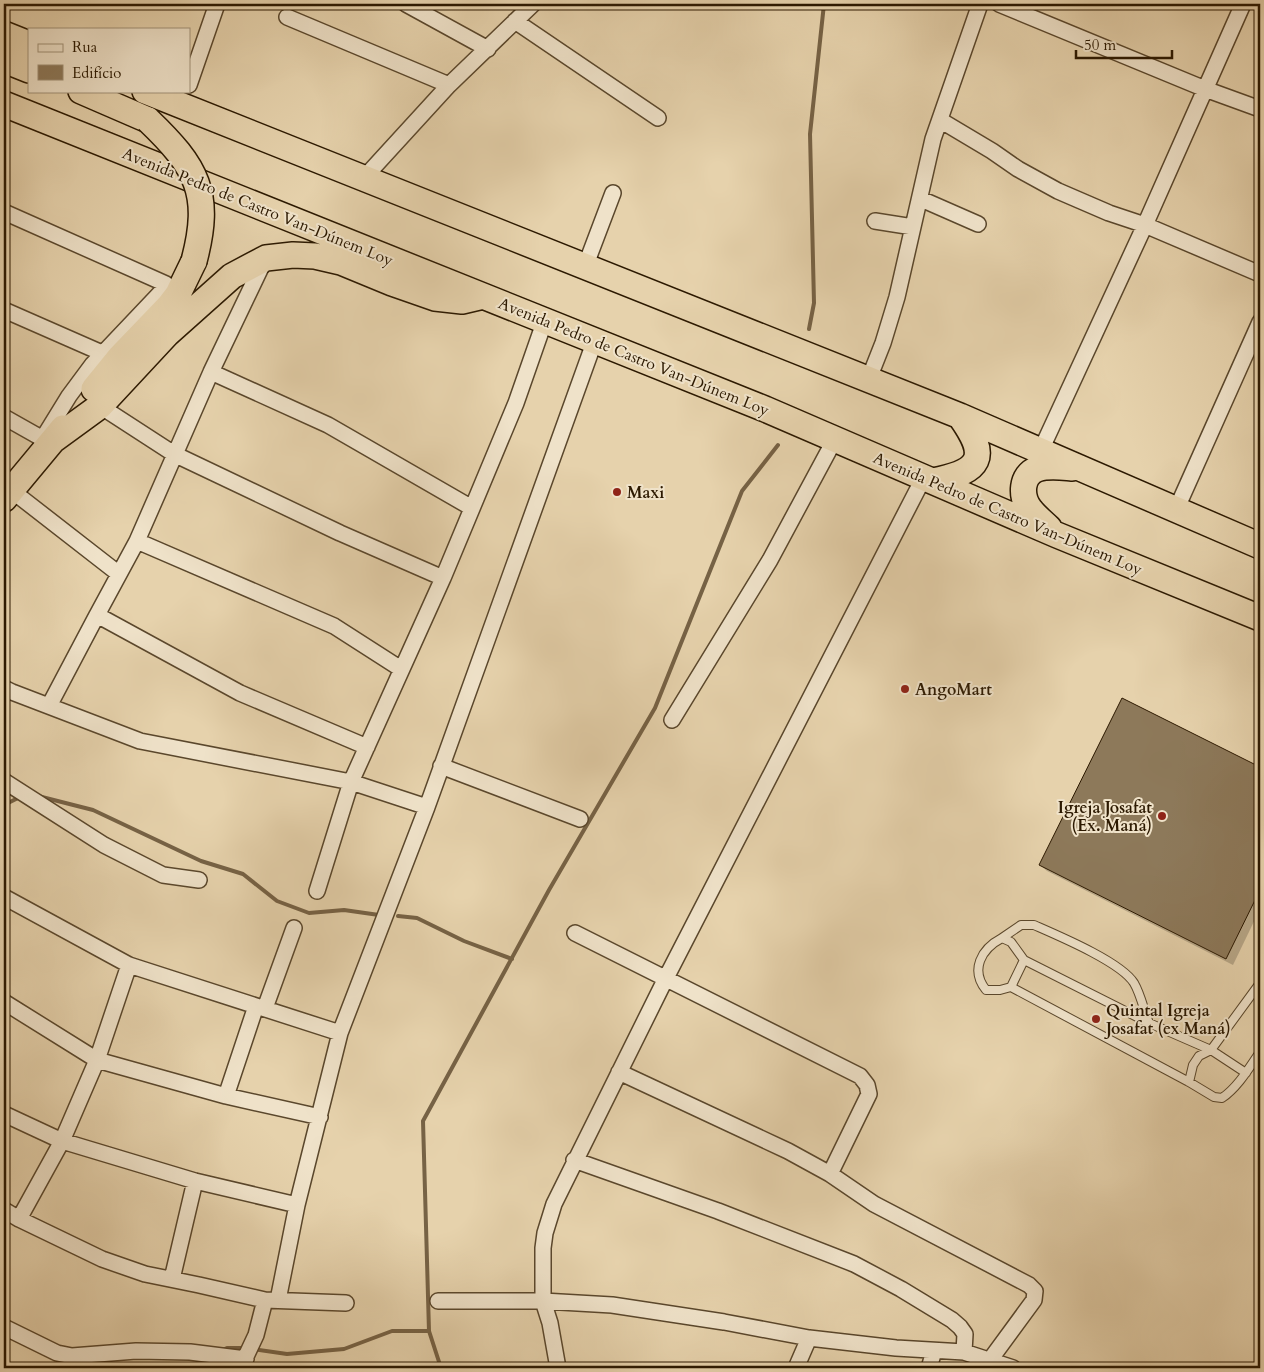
<svg xmlns="http://www.w3.org/2000/svg" width="1264" height="1372" font-family="Cardo,serif">
<style>
.shadow{fill:#0003}
.lines{fill:none;stroke-linecap:round;stroke-linejoin:round}
.stream{stroke:#766245;stroke-width:4}
.building{fill:#8d795a;stroke:#2c1901}
.service-casing{stroke:#5a472c;stroke-width:10}
.minor-casing{stroke:#5a472c;stroke-width:18}
.trunk-casing{stroke:#2c1901;stroke-width:28}
.service{stroke:#efe2c9;stroke-width:8}
.minor{stroke:#efe2c9;stroke-width:15}
.trunk{stroke:#e6d2ac;stroke-width:25}
.trunk-bridge-casing{stroke:#2c1901;stroke-width:28;stroke-linecap:butt}
.trunk-bridge{stroke:#e6d2ac;stroke-width:25}
.poi-dot{fill:#8f2418;stroke:#efe2c9;stroke-width:2}
.labels{text-anchor:middle;stroke-width:4;stroke-linejoin:round;paint-order:stroke}
.street-label{font-size:16px;fill:#2c1901;stroke:#efe2c9}
.poi-label{font-size:16px;font-weight:bold;fill:#2c1901;stroke:#efe2c9;text-anchor:start}
</style>
<rect width="100%" height="100%" fill="#e6d2ac"/>
<filter id="stains"><feTurbulence type="fractalNoise" baseFrequency=".004" numOctaves="4"/><feColorMatrix values="0 0 0 0 .2 0 0 0 0 .09 0 0 0 0 .02 0 0 0 .5 -.17"/></filter>
<radialGradient id="worn" r=".72"><stop offset=".6" stop-color="#630" stop-opacity="0"/><stop offset="1" stop-color="#630" stop-opacity=".3"/></radialGradient>
<path class="shadow" d="M 1122,699 L 1260,769 L 1260,909 L 1233,965 L 1047,871 L 1040,865 Z"/>
<g class="lines">
<path class="stream" d="M 809,329 L 814,303 L 810,134 L 824,4
M 38,796 L 93,810 L 201,861 L 243,874 L 277,901 L 309,913 L 344,910 L 379,915
M 4,805 L 22,796
M 398,916 L 417,918 L 464,941 L 512,959
M 252,1349 L 287,1354 L 344,1349 L 392,1331 L 429,1331
M 223,1350 L 227,1348 L 245,1348
M 200,1368 L 208,1359
M 441,1368 L 429,1331 L 423,1121 L 549,890 L 655,708 L 742,491 L 778,445"/>
</g>
<path class="building" d="M 1122,698 L 1260,767 L 1260,890 L 1226,959 L 1039,865 Z"/>
<g class="lines">
<g class="service-casing">
<path id="service" d="M 1002,938 L 1021,925 L 1034,925 C 1059,936 1121,962 1134,983 C 1141,995 1144,1011 1149,1023
M 1011,987 L 1024,960
M 1246,1073 L 1211,1050 L 1149,1023 L 1024,960 L 1011,942 L 1002,938 C 981,949 970,970 986,990 L 1000,990 L 1011,987 L 1189,1082 L 1214,1097 L 1222,1098 C 1238,1087 1249,1068 1260,1052
M 1189,1082 L 1193,1065 L 1199,1056 L 1211,1050 L 1260,983"/>
</g>
<g class="minor-casing">
<path id="minor" d="M 406,4 L 488,49
M 999,4 L 1205,89 L 1260,109
M 287,17 L 449,85
M 515,21 L 658,118
M 189,85 L 217,4
M 940,120 L 992,151 L 1018,169 L 1058,191 L 1109,213 L 1145,225 L 1260,274
M 363,179 L 449,85 L 533,4
M 921,199 L 978,224
M 4,212 L 166,284 L 165,288 L 92,365 L 69,396 L 45,435
M 875,221 L 913,227
M 265,259 L 211,372 L 137,541 L 97,615 L 240,693 L 367,747
M 585,267 L 613,193
M 4,310 L 102,353
M 211,372 L 328,425 L 472,508
M 868,381 L 883,343 L 897,297 L 933,139 L 980,4
M 100,406 L 174,454 L 340,533 L 443,578
M 4,417 L 43,439
M 1041,450 L 1145,225 L 1243,4
M 11,490 L 119,574
M 1176,510 L 1260,322
M 137,541 L 334,626 L 401,669
M 4,688 L 12,692 L 140,741 L 351,782 L 427,807
M 49,706 L 97,615
M 672,720 L 770,560 L 835,439
M 441,766 L 580,819
M 4,781 L 104,845 L 163,875 L 199,880
M 317,891 L 351,782 L 443,578 L 516,403 L 545,320
M 4,897 L 129,965 L 340,1033
M 575,933 L 860,1076 L 867,1085 L 869,1094 L 830,1174
M 4,1002 L 97,1060 L 226,1096 L 320,1117
M 265,1008 L 294,928
M 619,1072 L 788,1151 L 830,1174 L 874,1204 L 1029,1285 L 1035,1291 L 1034,1300 L 990,1360 L 988,1368
M 226,1096 L 256,1006
M 4,1114 L 62,1141 L 195,1181 L 297,1205
M 574,1160 L 718,1211 L 854,1264 L 901,1289 L 952,1320 L 960,1327 L 965,1334 L 964,1352
M 4,1210 L 19,1219 L 102,1259 L 145,1274 L 199,1285 L 265,1300 L 346,1303
M 19,1219 L 62,1141 L 97,1060 L 129,965
M 172,1279 L 195,1181
M 278,1300 L 297,1205 L 340,1033 L 427,807 L 595,340
M 438,1301 L 543,1301 L 612,1305 L 724,1322 L 809,1338 L 896,1348 L 964,1352 L 1013,1368
M 4,1327 L 57,1353 L 72,1356 L 136,1351 L 190,1352 L 246,1359
M 241,1367 L 256,1335 L 265,1300
M 558,1368 L 550,1323 L 543,1301 L 543,1248 L 545,1233 L 554,1204 L 666,978 L 924,477
M 796,1368 L 809,1338
M 929,1368 L 934,1351"/>
</g>
<g class="trunk-casing">
<path id="trunk" d="M 4,34 L 29,44
M 4,60 L 29,70
M 81,91 L 148,120
M 145,91 L 960,416 L 1260,546
M 4,104 L 765,409 L 1057,535 L 1260,618
M 94,389 L 120,357 L 168,307 L 178,294 L 194,261
M 52,441 L 100,406 L 167,334 L 232,276 L 266,258 L 293,255 L 315,256 L 341,262 L 392,283 L 435,298 L 462,301 L 479,297
M 933,481 C 981,471 990,458 960,416
M 4,499 L 63,428
M 1049,528 C 1043,522 1035,516 1030,509 C 1020,496 1021,475 1037,469 C 1048,465 1061,467 1072,468"/>
</g>
<use href="#service" class="service"/>
<use href="#minor" class="minor"/>
<use href="#trunk" class="trunk"/>
<g class="trunk-bridge-casing">
<path id="trunk-bridge" d="M 148,120 C 197,167 212,193 194,261"/>
</g>
<use href="#trunk-bridge" class="trunk-bridge"/>
</g>
<g class="poi-dot">
<circle cx="617" cy="492" r="5"/>
<circle cx="905" cy="689" r="5"/>
<circle cx="1162" cy="816" r="5"/>
<circle cx="1096" cy="1019" r="5"/>
</g>
<g class="labels">
<g class="street-label">
<text transform="translate(258 206) rotate(22)" y="6">Avenida Pedro de Castro Van-Dúnem Loy</text>
<text transform="translate(634 356) rotate(22)" y="6">Avenida Pedro de Castro Van-Dúnem Loy</text>
<text transform="translate(1008 513) rotate(23)" y="6">Avenida Pedro de Castro Van-Dúnem Loy</text>
</g>
<g class="poi-label">
<text x="627" y="498">Maxi</text>
<text x="915" y="695">AngoMart</text>
<text x="1152" y="813" text-anchor="end">Igreja Josafat<tspan x="1152" dy="18">(Ex. Maná)</tspan></text>
<text x="1106" y="1016">Quintal Igreja<tspan x="1106" dy="18">Josafat (ex Maná)</tspan></text>
</g>
</g>
<rect width="1264" height="1372" fill="none" stroke="#e6d2ac" stroke-width="20"/>
<rect x="5" y="5" width="1254" height="1362" fill="none" stroke="#2c1901" stroke-width="2.5"/>
<rect x="10" y="10" width="1244" height="1352" fill="none" stroke="#2c1901"/>
<rect x="28" y="28" width="162" height="65" fill="#efe2c9" stroke="#a19279"/>
<rect x="38" y="44" width="25" height="8" fill="#efe2c9" stroke="#a19279"/>
<text x="72" y="52" font-size="15" fill="#2c1901">Rua</text>
<rect x="38" y="65" width="25" height="15" fill="#8d795a" stroke="#a19279"/>
<text x="72" y="78" font-size="15" fill="#2c1901">Edifício</text>
<path d="M1076 50v8h96v-8" fill="none" stroke="#2c1901" stroke-width="2.5"/>
<text x="1084" y="50" font-size="15" fill="#2c1901" stroke="#efe2c9" stroke-width="4" paint-order="stroke">50 m</text>
<rect width="100%" height="100%" filter="url(#stains)"/>
<rect width="100%" height="100%" fill="url(#worn)"/>
</svg>
